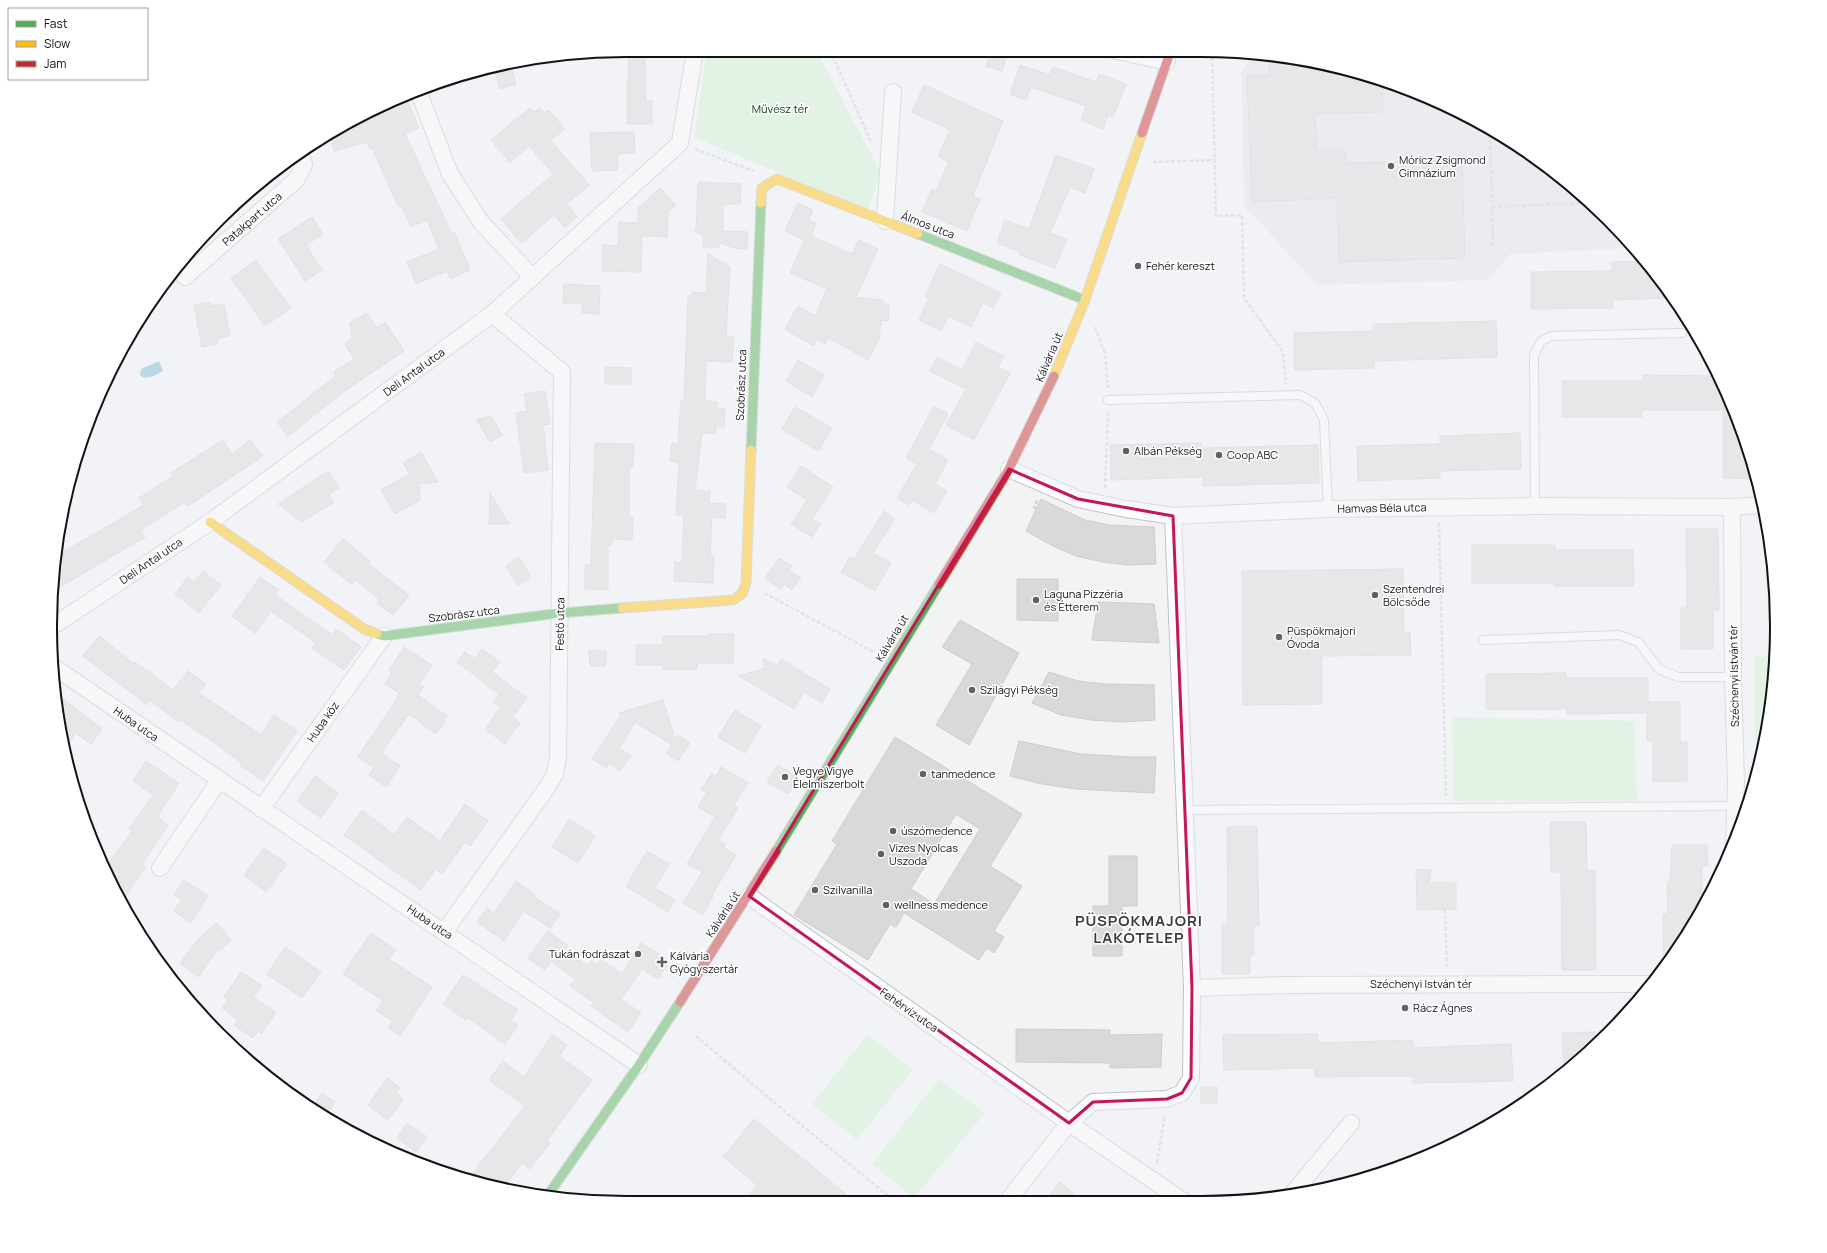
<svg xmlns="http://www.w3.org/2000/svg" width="1827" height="1253" font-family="Manrope,sans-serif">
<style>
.built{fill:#e1e4eb}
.green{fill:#cff4d1}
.water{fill:#76bbd1}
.building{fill:#dad9da;stroke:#cdcdcd;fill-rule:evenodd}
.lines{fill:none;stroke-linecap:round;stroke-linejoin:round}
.lane-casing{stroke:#c1c2c3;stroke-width:10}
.street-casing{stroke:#c1c2c3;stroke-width:18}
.fast-casing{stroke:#c1c2c3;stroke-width:11}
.slow-casing{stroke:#c1c2c3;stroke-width:11}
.jam-casing{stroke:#c1c2c3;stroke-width:11}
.path{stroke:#d0d1d1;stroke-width:2.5;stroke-dasharray:4 2;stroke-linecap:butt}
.lane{stroke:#fdfdfe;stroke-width:8}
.street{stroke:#fdfdfe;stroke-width:16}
.fast{stroke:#4caf50;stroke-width:9}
.slow{stroke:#ffc107;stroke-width:9}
.jam{stroke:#c62828;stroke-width:9}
.marked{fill:none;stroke:#c2185b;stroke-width:3;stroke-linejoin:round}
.poi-dot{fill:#606163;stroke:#fff;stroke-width:1.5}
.labels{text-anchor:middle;stroke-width:3;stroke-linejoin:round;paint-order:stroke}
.park-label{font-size:11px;fill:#00390a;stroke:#fff}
.poi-label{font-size:11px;fill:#121314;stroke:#fff;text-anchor:start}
.street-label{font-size:11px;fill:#121314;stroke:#fff}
.district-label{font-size:15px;font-weight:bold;letter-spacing:1px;fill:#3b3c40;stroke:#fff}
.rim{fill:none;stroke:#121314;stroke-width:2}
</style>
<rect width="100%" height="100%" fill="#f2f3f5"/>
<path class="built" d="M 1255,55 L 1313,61 L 1386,81 L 1489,127 L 1608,219 L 1632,248 L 1510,254 L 1488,280 L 1317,285 L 1244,205 L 1242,71 Z"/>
<path class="green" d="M 707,50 L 816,50 L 881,173 L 868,210 L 694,137 Z
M 1764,509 L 1766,514 L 1777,627 L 1766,739 L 1756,771 L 1754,656 L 1770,656 Z
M 1452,717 L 1634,721 L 1637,801 L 1454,801 Z
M 868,1034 L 913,1070 L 857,1140 L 812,1104 Z
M 939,1079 L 985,1113 L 914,1198 L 872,1164 Z"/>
<path class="water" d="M 159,361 L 163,371 C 156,375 147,381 140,375 L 141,369 Z"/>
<path class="building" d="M 992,50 L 1009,50 L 1002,71 L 986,66 Z
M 628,56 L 645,56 L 646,101 L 652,101 L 652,124 L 627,124 L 627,79 L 629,79 Z
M 1320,63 L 1383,80 L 1383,112 L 1315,114 L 1317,150 L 1345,150 L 1346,163 L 1462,160 L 1465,258 L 1339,262 L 1337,198 L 1252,202 L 1247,76 L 1270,75 L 1269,65 Z
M 511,65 L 516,84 L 500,89 L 494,67 Z
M 1020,65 L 1050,75 L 1053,67 L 1096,82 L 1099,74 L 1126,84 L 1113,117 L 1108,115 L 1103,129 L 1081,120 L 1086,106 L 1031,87 L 1026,100 L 1010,94 Z
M 924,85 L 1003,121 L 973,196 L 980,199 L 967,231 L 922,212 L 932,189 L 936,191 L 949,162 L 938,156 L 950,130 L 912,112 Z
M 405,95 L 419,128 L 405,134 L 452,234 L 455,233 L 470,270 L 450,279 L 447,271 L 416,284 L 407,262 L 439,249 L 427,220 L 411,227 L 401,205 L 398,206 L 372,148 L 370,149 L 367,142 L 334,151 L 330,134 Z
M 530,108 L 534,112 L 540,108 L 544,113 L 549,110 L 564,129 L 551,141 L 589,185 L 567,204 L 577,217 L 565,228 L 554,215 L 521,243 L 501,219 L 553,174 L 529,146 L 510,163 L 491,140 Z
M 634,132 L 635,153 L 618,154 L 618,170 L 592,171 L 590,133 Z
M 1056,155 L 1094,169 L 1085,193 L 1070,187 L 1050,233 L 1067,239 L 1055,268 L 1020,255 L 1021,252 L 997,243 L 1005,220 L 1029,229 Z
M 698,182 L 741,184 L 740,204 L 723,204 L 723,231 L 748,232 L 747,249 L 734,248 L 721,243 L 718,248 L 703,247 L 703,235 L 694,231 L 696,230 Z
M 660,188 L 676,205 L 668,212 L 667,237 L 642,236 L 641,272 L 602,271 L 603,245 L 618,246 L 619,222 L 638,223 L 638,208 Z
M 798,203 L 813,210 L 808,220 L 816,223 L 811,236 L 852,254 L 859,240 L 878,249 L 856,297 L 883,300 L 883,304 L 889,305 L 888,321 L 881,320 L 879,339 L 868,360 L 829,338 L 825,344 L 817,339 L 814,346 L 785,329 L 798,306 L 815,316 L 827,289 L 790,273 L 804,240 L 785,231 Z
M 312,217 L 323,234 L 306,245 L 322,270 L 305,281 L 278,239 Z
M 708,254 L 730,267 L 726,337 L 734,337 L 732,362 L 706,361 L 705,401 L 717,402 L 717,408 L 725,409 L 724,427 L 716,426 L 715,434 L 702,433 L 695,491 L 710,491 L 709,503 L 726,504 L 725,518 L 712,517 L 710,556 L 714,557 L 713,583 L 674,581 L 675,562 L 682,563 L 684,515 L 676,515 L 679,463 L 670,461 L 672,443 L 678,444 L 681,400 L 684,400 L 688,296 L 692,296 L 692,292 L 706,293 Z
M 256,260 L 291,308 L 265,326 L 231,278 Z
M 1643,261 L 1673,298 L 1612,300 L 1613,308 L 1531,309 L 1531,272 L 1612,271 L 1612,262 Z
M 940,264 L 1001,293 L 993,308 L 983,303 L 971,327 L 948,316 L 941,331 L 919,320 L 929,298 L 925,296 Z
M 564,284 L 600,286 L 599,314 L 582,313 L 583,304 L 563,303 Z
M 210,302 L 211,306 L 224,304 L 230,336 L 217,338 L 218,344 L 202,347 L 194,305 Z
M 366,313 L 377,328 L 385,322 L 404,351 L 346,390 L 288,436 L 277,422 L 336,376 L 334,372 L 354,359 L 345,344 L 352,339 L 350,323 Z
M 1496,321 L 1497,357 L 1374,361 L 1374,368 L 1294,370 L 1294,333 L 1373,331 L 1373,324 Z
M 976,342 L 1004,357 L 998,367 L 1010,373 L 974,440 L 946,425 L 966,389 L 930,371 L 937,357 L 962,370 Z
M 798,360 L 824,375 L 812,397 L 786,381 Z
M 605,367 L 631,368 L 631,384 L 605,384 Z
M 1643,375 L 1717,376 L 1723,387 L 1723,410 L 1642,410 L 1642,417 L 1562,417 L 1562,381 L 1643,381 Z
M 1723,388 L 1733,406 L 1755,479 L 1723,478 Z
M 545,391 L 550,424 L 543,425 L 548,470 L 524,473 L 516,413 L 527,411 L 524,394 Z
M 934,406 L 948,414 L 929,449 L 948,460 L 935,484 L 947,491 L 934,513 L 912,500 L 909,505 L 897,498 L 917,464 L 906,458 Z
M 795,407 L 832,428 L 818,451 L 782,429 Z
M 491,416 L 502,435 L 490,442 L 476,419 Z
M 1520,433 L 1521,469 L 1440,471 L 1440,478 L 1358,481 L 1357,446 L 1440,444 L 1440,436 Z
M 223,440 L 232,454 L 250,440 L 263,456 L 188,506 L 185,502 L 141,530 L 145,537 L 52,592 L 55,557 L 144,505 L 139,498 L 173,476 L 171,473 Z
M 595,443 L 634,444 L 633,467 L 629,467 L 629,517 L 633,517 L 632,540 L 612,539 L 612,545 L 608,545 L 608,589 L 585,589 L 585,565 L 591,565 Z
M 1201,443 L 1201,448 L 1318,445 L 1319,483 L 1203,486 L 1203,477 L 1111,480 L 1110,445 Z
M 421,452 L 438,482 L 419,484 L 420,500 L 395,514 L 381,490 L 410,474 L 403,463 Z
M 801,466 L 833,487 L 812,519 L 821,524 L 812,537 L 791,524 L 807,500 L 787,487 Z
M 328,471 L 339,488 L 329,494 L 334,502 L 302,522 L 278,504 Z
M 490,493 L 509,524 L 489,524 Z
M 1041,499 L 1085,520 L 1109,525 L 1154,527 L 1156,564 L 1127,565 L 1103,562 L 1076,556 L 1053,546 L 1026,531 Z
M 884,511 L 895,519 L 873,553 L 891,563 L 875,591 L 841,572 L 850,557 L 854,559 Z
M 1686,529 L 1718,529 L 1719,610 L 1713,610 L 1713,649 L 1681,649 L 1681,608 L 1687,608 Z
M 343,539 L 371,562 L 369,564 L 409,595 L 393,615 L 377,603 L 379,599 L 356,580 L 352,585 L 324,562 Z
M 1472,545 L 1555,545 L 1555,550 L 1633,550 L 1634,586 L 1554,586 L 1553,583 L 1472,583 Z
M 519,557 L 531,577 L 518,586 L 506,566 Z
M 779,558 L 792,566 L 789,570 L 801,578 L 792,590 L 784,584 L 780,589 L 765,578 Z
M 1403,569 L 1404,633 L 1410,632 L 1411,655 L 1322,656 L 1322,704 L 1243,705 L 1242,571 Z
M 203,571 L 221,585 L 199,613 L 175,594 L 188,577 L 194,582 Z
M 260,577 L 279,590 L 275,595 L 332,635 L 336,629 L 361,647 L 344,670 L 312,648 L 316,643 L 271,611 L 255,633 L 232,616 Z
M 1017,579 L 1058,579 L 1058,621 L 1017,620 Z
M 1098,602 L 1154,604 L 1159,643 L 1092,640 Z
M 960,620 L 1019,653 L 969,745 L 936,725 L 972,664 L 942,647 Z
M 708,634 L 734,634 L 733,663 L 697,663 L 697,669 L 663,669 L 663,665 L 636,665 L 636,645 L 663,645 L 663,636 L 708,636 Z
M 99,636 L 134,664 L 135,662 L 173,690 L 188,671 L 206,684 L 199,693 L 261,735 L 274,715 L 297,731 L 263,781 L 240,765 L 242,763 L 215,743 L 180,720 L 179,722 L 150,700 L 147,705 L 83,656 Z
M 404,647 L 432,665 L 419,684 L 424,687 L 418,695 L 447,716 L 444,720 L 446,721 L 436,734 L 409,714 L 381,753 L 400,766 L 386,787 L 369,775 L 374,768 L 358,756 L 398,698 L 396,697 L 399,693 L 385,684 L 392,672 L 389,670 Z
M 482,649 L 500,662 L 492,672 L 527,698 L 513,717 L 520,723 L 505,744 L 485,729 L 500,708 L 493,702 L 499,694 L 457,662 L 465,652 L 475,659 Z
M 589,651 L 606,651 L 606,666 L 590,666 Z
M 763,658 L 777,666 L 781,659 L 830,689 L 822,703 L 804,692 L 794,709 L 739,676 L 765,668 Z
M 1049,672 L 1078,681 L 1105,684 L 1154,685 L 1155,720 L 1121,722 L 1091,720 L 1061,715 L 1032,703 Z
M 1566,673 L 1566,678 L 1648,678 L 1648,702 L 1680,702 L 1680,742 L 1687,742 L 1687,781 L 1653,781 L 1653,741 L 1647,741 L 1647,713 L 1567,714 L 1567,709 L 1486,709 L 1486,674 Z
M 57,694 L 102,729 L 91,744 L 76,733 L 64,749 L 61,739 Z
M 663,700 L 675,739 L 678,735 L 690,743 L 678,761 L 666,753 L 672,745 L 635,722 L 620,748 L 631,756 L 620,771 L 609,763 L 606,768 L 592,759 L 621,715 L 619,713 Z
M 735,710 L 761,726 L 745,753 L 718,737 Z
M 895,737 L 1022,814 L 990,866 L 1022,886 L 994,931 L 1004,937 L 994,953 L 987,948 L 979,960 L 904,913 L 896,927 L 890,924 L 868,960 L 794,915 L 837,844 L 832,841 ZM 956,814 L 980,829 L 934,904 L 911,889 Z
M 1019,741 L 1081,754 L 1131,757 L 1156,757 L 1154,793 L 1076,789 L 1042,784 L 1010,776 Z
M 146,761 L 179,783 L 157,817 L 168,825 L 142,864 L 146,867 L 121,902 L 109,881 L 105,868 L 132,831 L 129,829 L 153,795 L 133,781 Z
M 778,765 L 798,777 L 788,794 L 767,782 Z
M 721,767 L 748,783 L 734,805 L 738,808 L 718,840 L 725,844 L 723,847 L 736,855 L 712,895 L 713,896 L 703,915 L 683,903 L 702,872 L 687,864 L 715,817 L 698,807 L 707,793 L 701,790 L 712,773 L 716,776 Z
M 315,776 L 338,793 L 321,818 L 297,801 Z
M 465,804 L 488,821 L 470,846 L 465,842 L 442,874 L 436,869 L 421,890 L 344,835 L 362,810 L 394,835 L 407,817 L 440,841 Z
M 569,819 L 595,836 L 578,863 L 552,847 Z
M 1550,822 L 1586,822 L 1587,870 L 1595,870 L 1596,970 L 1562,970 L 1561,872 L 1551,872 Z
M 1227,827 L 1257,827 L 1259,926 L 1253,926 L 1254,955 L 1250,955 L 1250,974 L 1222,974 L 1222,924 L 1228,924 Z
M 1672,845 L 1707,845 L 1708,866 L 1702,866 L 1702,905 L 1680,947 L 1664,966 L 1663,914 L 1668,914 L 1667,882 L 1670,882 Z
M 264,848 L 287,864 L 266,892 L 244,875 Z
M 647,851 L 669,864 L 655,888 L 675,900 L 668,912 L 626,886 Z
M 1109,856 L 1137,856 L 1137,906 L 1122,906 L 1122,956 L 1093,956 L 1093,906 L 1109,906 Z
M 1416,869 L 1431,870 L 1429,883 L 1456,883 L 1456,909 L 1417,910 Z
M 184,880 L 208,896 L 191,923 L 174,911 L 182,899 L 174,895 Z
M 516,881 L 535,895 L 534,897 L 560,914 L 550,928 L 524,911 L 504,941 L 477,922 L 487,908 L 494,913 Z
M 217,923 L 231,941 L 215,954 L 198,977 L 180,963 L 200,937 Z
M 548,931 L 568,946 L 565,950 L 588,966 L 591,961 L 598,965 L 601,960 L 622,974 L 641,943 L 670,961 L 658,979 L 642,969 L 621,999 L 641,1013 L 628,1032 L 591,1006 L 594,1003 L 570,986 L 575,979 L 551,961 L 545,970 L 528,958 Z
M 371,933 L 396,950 L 389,959 L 432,987 L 400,1036 L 388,1028 L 392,1021 L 376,1010 L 383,1001 L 343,974 Z
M 285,947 L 321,972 L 302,998 L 267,974 Z
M 241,972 L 262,986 L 253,997 L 276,1013 L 261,1034 L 258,1031 L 253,1038 L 234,1025 L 238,1020 L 222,1008 L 228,1000 L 224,997 Z
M 463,975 L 518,1010 L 511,1020 L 518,1025 L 505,1044 L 467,1017 L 466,1020 L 443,1004 Z
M 1016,1029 L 1110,1030 L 1110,1035 L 1162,1034 L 1161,1067 L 1110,1068 L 1110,1063 L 1016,1062 Z
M 1596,1032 L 1596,1044 L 1564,1071 L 1562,1033 Z
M 1317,1034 L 1318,1043 L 1413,1040 L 1413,1048 L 1511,1044 L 1513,1081 L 1413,1083 L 1413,1076 L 1315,1077 L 1314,1068 L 1224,1070 L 1223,1035 Z
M 552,1035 L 567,1045 L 559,1056 L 592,1080 L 547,1141 L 550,1143 L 530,1169 L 522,1163 L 503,1188 L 469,1178 L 525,1106 L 489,1080 L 503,1061 L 524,1077 Z
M 387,1078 L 400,1088 L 396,1093 L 403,1099 L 388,1120 L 368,1105 Z
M 1201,1087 L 1217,1087 L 1217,1103 L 1201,1103 Z
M 322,1093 L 335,1102 L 327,1114 L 314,1105 Z
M 754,1119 L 857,1203 L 742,1203 L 757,1185 L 723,1157 Z
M 407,1123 L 427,1137 L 416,1152 L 397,1138 Z
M 1060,1182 L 1085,1203 L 1043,1203 Z"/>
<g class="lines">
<g class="lane-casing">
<path id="lane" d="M 1108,400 L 1300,395 L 1315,403 L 1324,420 L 1328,509
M 1535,506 L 1534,355 L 1541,341 L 1551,336 L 1682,333
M 1483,640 L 1619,635 L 1638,642 L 1659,669 L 1678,677 L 1733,677
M 1185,810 L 1736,806"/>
</g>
<g class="street-casing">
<path id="street" d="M 1113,50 L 1167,62
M 418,90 L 450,174 L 481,222 L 532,277
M 885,221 L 893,92
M 185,277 L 296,180 L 304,165 L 300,153
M 1009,469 L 1078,499 L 1126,509 L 1173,516 L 1328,509 L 1535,506 L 1732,507 L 1763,505
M 1732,507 L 1733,677 L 1736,783 L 1734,845
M 50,628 L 210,522 L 492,314 L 680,143 L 695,50
M 54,667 L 639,1065
M 261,809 L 384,636
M 160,868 L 219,781
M 749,896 L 1069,1123 L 1186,1203
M 444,932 L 546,789 L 555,774 L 558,757 L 562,372 L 492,314
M 1192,988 L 1288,985 L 1649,984
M 1292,1194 L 1351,1123
M 1006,1203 L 1069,1123 L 1093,1102 L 1167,1099 L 1182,1093 L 1191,1078 L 1192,988 L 1173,516"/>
</g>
<g class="fast-casing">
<path id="fast" d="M 918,234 L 1085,300
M 751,450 L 761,203
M 377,634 L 384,636 L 560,613 L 622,608
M 776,851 L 939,584
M 548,1195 L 639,1065 L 680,1002"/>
</g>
<g class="slow-casing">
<path id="slow" d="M 761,203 L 762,188 L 777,179 L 918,234
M 1054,376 L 1085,300 L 1142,133
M 210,522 L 364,629 L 377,634
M 622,608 L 733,600 L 742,594 L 746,583 L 751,450"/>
</g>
<g class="jam-casing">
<path id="jam" d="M 1142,133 L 1171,50
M 939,584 L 1009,469 L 1054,376
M 680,1002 L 776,851"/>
</g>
<path class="path" d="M 830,50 L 872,144
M 1212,51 L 1216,216 L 1242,215 L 1244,298 L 1283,352 L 1286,384
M 1490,128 L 1493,246
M 695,149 L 754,171
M 1153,162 L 1215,160
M 1492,207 L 1587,203
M 1095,327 L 1105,354 L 1108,388
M 1105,488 L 1108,413
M 1036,509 L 1034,507 L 1038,499
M 1439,523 L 1446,796
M 764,593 L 874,652
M 1445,909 L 1447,968
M 696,1036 L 783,1110 L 897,1203
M 1157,1163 L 1165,1115
M 1138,1203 L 1144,1195"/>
<use href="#lane" class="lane"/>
<use href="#street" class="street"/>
<use href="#fast" class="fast"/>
<use href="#slow" class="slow"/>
<use href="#jam" class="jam"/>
</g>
<path d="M0 0H1827V1253H0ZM 1009,469 L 1078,499 L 1173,516 L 1192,988 L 1191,1078 L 1182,1093 L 1167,1099 L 1093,1102 L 1069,1123 L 749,896 Z" fill="#f2f3f5" fill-opacity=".55" fill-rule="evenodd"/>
<path class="marked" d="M 1009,469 L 1078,499 L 1173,516 L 1192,988 L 1191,1078 L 1182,1093 L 1167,1099 L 1093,1102 L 1069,1123 L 749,896 Z"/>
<g class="poi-dot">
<circle cx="1391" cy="166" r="4"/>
<circle cx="1138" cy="266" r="4"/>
<circle cx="1126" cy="451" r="4"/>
<circle cx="1219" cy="455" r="4"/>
<circle cx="1375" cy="595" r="4"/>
<circle cx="1036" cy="600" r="4"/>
<circle cx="1279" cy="637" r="4"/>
<circle cx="972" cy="690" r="4"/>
<circle cx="923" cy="774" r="4"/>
<circle cx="785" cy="777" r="4"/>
<circle cx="893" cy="831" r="4"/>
<circle cx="881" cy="854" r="4"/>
<circle cx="815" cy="890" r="4"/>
<circle cx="886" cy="905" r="4"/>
<circle cx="638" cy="954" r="4"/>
<path d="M660 956h4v4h4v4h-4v4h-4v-4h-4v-4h4z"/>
<circle cx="1405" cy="1008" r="4"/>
</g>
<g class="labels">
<g class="park-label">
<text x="780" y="113">Művész tér</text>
</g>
<g class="poi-label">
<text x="1399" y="164">Móricz Zsigmond<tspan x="1399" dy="13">Gimnázium</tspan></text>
<text x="1146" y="270">Fehér kereszt</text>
<text x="1134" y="455">Albán Pékség</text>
<text x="1227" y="459">Coop ABC</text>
<text x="1383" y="593">Szentendrei<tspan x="1383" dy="13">Bölcsőde</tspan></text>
<text x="1044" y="598">Laguna Pizzéria<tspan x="1044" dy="13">és Étterem</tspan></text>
<text x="1287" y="635">Püspökmajori<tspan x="1287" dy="13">Óvoda</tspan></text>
<text x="980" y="694">Szilágyi Pékség</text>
<text x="793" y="775">Vegye Vigye<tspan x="793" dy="13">Élelmiszerbolt</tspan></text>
<text x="931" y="778">tanmedence</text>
<text x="901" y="835">úszómedence</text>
<text x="889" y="852">Vizes Nyolcas<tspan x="889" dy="13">Uszoda</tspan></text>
<text x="823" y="894">Szilvanilla</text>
<text x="894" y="909">wellness medence</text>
<text x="630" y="958" text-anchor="end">Tukán fodrászat</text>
<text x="670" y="960">Kálvária<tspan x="670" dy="13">Gyógyszertár</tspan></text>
<text x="1413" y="1012">Rácz Ágnes</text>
</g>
<g class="street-label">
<text transform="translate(252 219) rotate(-41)" y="4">Patakpart utca</text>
<text transform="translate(928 225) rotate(21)" y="4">Álmos utca</text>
<text transform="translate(1049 357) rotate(-67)" y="4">Kálvária út</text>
<text transform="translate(414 372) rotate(-36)" y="4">Deli Antal utca</text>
<text transform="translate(741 385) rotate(-88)" y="4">Szobrász utca</text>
<text transform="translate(1382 508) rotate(-1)" y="4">Hamvas Béla utca</text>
<text transform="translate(151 561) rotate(-34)" y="4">Deli Antal utca</text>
<text transform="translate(464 614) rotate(-7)" y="4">Szobrász utca</text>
<text transform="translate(560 624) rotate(-89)" y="4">Festő utca</text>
<text transform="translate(892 638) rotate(-59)" y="4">Kálvária út</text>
<text transform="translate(1734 676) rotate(-91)" y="4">Széchenyi István tér</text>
<text transform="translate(323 722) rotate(-55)" y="4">Huba köz</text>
<text transform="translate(136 724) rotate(35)" y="4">Huba utca</text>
<text transform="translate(723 914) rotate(-57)" y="4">Kálvária út</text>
<text transform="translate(430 922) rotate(34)" y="4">Huba utca</text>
<text x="1421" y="988">Széchenyi István tér</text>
<text transform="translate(909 1010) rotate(35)" y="4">Fehérvíz utca</text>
</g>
<g class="district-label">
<text x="1139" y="926">PÜSPÖKMAJORI<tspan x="1139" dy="17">LAKÓTELEP</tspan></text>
</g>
</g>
<path d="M0 0H1827V1253H0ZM626 57H1201A569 569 0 0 1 1770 626V627A569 569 0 0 1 1201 1196H626A569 569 0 0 1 57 627V626A569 569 0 0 1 626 57Z" fill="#fff" fill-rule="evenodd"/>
<path class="rim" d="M626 57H1201A569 569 0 0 1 1770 626V627A569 569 0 0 1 1201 1196H626A569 569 0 0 1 57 627V626A569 569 0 0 1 626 57Z"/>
<rect x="8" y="8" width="140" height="72" fill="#ffffff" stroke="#a0a1a1"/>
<rect x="16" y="21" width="20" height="6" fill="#4caf50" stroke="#a0a1a1"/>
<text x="44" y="28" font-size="12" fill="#121314">Fast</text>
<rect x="16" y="41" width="20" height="6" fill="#ffc107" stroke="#a0a1a1"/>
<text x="44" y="48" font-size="12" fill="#121314">Slow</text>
<rect x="16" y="61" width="20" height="6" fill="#c62828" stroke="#a0a1a1"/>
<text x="44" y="68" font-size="12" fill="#121314">Jam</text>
</svg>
